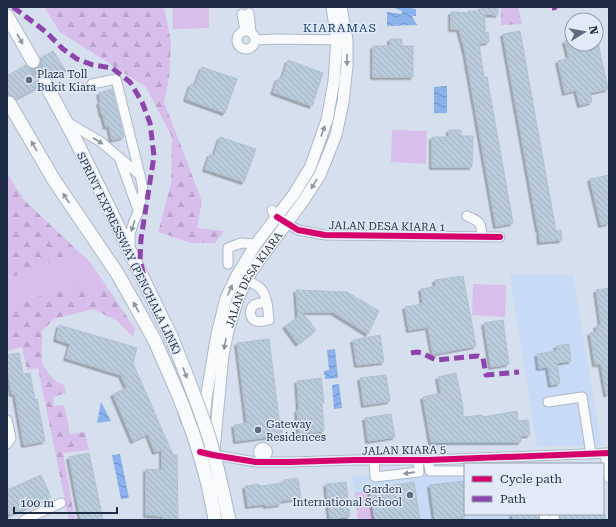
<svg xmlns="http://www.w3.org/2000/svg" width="616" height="527" font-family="'Roboto Serif',serif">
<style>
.built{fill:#c7daf6}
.grass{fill:#d8beeb}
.forest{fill:url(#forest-firs)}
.water{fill:url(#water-waves)}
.building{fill:url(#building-back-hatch);stroke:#b0c1d0;filter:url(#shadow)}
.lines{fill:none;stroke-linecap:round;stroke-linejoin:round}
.highway-tunnel{stroke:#b1bbcb;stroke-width:13;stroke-dasharray:13 6;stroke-linecap:butt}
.minor-casing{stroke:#acb7c9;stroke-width:11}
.major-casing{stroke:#acb7c9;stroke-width:13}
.highway-casing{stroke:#acb7c9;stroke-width:15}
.minor{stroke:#f9fafc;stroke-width:9}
.major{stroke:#f9fafc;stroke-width:11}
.highway{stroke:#f9fafc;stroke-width:13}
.highway-bridge-casing{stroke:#acb7c9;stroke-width:15;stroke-linecap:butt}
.highway-bridge{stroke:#f9fafc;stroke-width:13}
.quiet{stroke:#8e44ad;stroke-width:5;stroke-dasharray:10 5;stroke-linecap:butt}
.cycleway-casing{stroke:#e1eaf6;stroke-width:8}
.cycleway{stroke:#d6006c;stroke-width:6}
.oneway{fill:#8c94a0}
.poi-dot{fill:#5e6b80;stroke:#e1eaf6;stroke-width:1.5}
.labels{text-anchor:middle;stroke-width:3;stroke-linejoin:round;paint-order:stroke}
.poi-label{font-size:11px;fill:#1e2d45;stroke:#e1eaf6;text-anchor:start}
.street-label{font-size:11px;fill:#1e2d45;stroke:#e1eaf6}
.neighbourhood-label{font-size:12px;letter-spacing:1px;fill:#1a3b6e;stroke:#e1eaf6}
</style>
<defs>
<pattern id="forest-firs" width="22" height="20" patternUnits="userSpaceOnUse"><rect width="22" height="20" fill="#d8beeb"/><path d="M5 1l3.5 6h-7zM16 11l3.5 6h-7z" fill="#b9a4cb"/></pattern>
<pattern id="water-waves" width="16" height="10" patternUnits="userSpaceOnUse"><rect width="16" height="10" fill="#8bb2ec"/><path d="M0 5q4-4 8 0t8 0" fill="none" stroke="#7191c1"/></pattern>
<pattern id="building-back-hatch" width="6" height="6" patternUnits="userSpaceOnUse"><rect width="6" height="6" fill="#baccdc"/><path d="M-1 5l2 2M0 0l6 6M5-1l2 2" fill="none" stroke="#9fb0be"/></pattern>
<filter id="shadow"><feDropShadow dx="-2.5" dy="2.5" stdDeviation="0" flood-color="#0004"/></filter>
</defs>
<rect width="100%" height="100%" fill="#d6dfed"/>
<path class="built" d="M 510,275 L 573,275 L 601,445 L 537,447 Z
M 517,432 L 519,444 L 429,446 L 428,435 Z
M 465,470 L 465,514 L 544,514 L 545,520 L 358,520 L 352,476 Z"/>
<path class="grass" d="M 173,7 L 209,7 L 209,28 L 173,29 Z
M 392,130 L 427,131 L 426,164 L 391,162 Z
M 77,250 L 90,262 L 109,290 L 82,285 L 59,289 L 7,308 L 7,278 L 26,273 Z
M 473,284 L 506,285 L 505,317 L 472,315 Z
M 369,491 L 374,520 L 358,520 L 355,493 Z"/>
<path class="forest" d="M 44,7 L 164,7 L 171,42 L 169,79 L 164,102 L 202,201 L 197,228 L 224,231 L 215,243 L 191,243 L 158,232 L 171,184 L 172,137 L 146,87 L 60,32 Z
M 501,7 L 518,7 L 522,24 L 501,25 Z
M 7,173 L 24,200 L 77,250 L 26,273 L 7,278 Z
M 82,285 L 109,290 L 135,329 L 133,337 L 117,321 L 93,309 L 54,319 L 42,331 L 42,363 L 48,373 L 57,382 L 64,385 L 66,393 L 53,397 L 54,406 L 64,405 L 70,434 L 85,432 L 89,450 L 63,453 L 75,520 L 69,520 L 38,368 L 27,370 L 22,347 L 7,351 L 7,308 L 59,289 Z"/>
<path class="water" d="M 392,7 L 405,7 L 416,9 L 416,16 L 412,16 L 417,25 L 387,26 L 387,12 L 402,14 L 402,11 Z
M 447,86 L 447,113 L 434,113 L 434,87 Z
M 335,349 L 338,378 L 325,379 L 324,371 L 329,370 L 327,350 Z
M 339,384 L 342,408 L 334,409 L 332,385 Z
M 101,402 L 111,421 L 97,423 Z
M 120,454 L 129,498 L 121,499 L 112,455 Z"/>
<path class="building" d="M 481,7 L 498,7 L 498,15 L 485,14 L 485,33 L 488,32 L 489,42 L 479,44 L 484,77 L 487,77 L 513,223 L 496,226 L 465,51 L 459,29 L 451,29 L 451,12 L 468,13 L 468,11 L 481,11 Z
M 520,31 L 556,231 L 561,230 L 562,240 L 540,242 L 539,229 L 538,229 L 503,34 Z
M 390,39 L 402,39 L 402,46 L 413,46 L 413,77 L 373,77 L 373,46 L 390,46 Z
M 572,39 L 572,44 L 579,44 L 580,47 L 598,43 L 608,89 L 590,93 L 592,102 L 580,105 L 576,90 L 565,93 L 558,61 L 569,58 L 565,41 Z
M 53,51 L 66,71 L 52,79 L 50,76 L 46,75 L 41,76 L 38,78 L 37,82 L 38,87 L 16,99 L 13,96 L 7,95 L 7,76 L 26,65 L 29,68 L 33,69 L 37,68 L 40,65 L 41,61 L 40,58 Z
M 288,60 L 323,73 L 312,106 L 273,92 L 278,78 L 282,79 Z
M 202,67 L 237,79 L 225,113 L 186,99 L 191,84 L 195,85 Z
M 112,89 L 124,137 L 112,140 L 109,126 L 106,127 L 103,115 L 102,115 L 99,102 L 101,102 L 99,93 Z
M 449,130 L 461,130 L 461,136 L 473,136 L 472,167 L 432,167 L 432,137 L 449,137 Z
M 220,137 L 256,149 L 244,182 L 205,169 L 210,154 L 214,155 Z
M 609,175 L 609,223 L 601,225 L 590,179 Z
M 463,276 L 476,346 L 433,354 L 428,327 L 409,330 L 405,307 L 423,304 L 421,289 L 436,286 L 435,280 Z
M 609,288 L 609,394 L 606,394 L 601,364 L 595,364 L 590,333 L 597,332 L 596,326 L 601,325 L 596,290 Z
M 296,290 L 347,292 L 379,311 L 368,334 L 333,312 L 302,312 L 316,330 L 298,344 L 285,326 L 298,317 Z
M 503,320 L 509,364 L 491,367 L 484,323 Z
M 59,325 L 137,348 L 133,363 L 173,455 L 177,455 L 178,520 L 163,520 L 163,516 L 146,515 L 146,469 L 162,470 L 162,450 L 155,452 L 148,434 L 133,441 L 113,394 L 127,388 L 121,375 L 66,358 L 70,344 L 56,339 Z
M 380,335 L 384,362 L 357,365 L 353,340 Z
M 269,339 L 279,419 L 280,419 L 283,435 L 236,441 L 234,425 L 247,423 L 237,343 Z
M 569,344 L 571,361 L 557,363 L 560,383 L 551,385 L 548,367 L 539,368 L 537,354 L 557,351 L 556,346 Z
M 19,353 L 23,374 L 30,373 L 35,400 L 37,399 L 45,441 L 24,445 L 15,394 L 12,394 L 8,373 L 7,373 L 7,355 Z
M 456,373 L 463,407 L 463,417 L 482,415 L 483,417 L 517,411 L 518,421 L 528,420 L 530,435 L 520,436 L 521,442 L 431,442 L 423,397 L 441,393 L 438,377 Z
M 386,375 L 390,401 L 364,405 L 360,378 Z
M 321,378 L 324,403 L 322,403 L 324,431 L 299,433 L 297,410 L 299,410 L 297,381 Z
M 391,414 L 395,437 L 368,441 L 365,418 Z
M 89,453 L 103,520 L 81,520 L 69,457 Z
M 41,475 L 51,497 L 10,515 L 7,508 L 7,490 Z
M 298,478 L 301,498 L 280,501 L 281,504 L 266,506 L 266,504 L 248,506 L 245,486 L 259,484 L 260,486 L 284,483 L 284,480 Z
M 465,481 L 465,517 L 445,520 L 435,520 L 430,485 Z
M 346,482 L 350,516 L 330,519 L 326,484 Z
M 414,482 L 420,520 L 375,520 L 370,489 Z
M 512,514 L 538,514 L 539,520 L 513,520 Z
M 560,514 L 605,514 L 606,520 L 560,520 Z"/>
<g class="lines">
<path class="highway-tunnel" d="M 33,61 L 45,83"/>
<g class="minor-casing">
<path id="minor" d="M 249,13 L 251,32
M 242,14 L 245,31
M237 40a9 9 0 1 1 18 0a9 9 0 1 1-18 0Z
M 255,40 L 276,39 L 344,40
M 92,84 L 116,79 L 140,175 L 143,190 L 139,211 L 134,221 L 130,234 L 130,249
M 67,122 L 101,142 L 140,175
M 119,157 L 138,210
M 272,210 L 274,215 L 298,230 L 325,235 L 500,237
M 467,216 C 481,222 481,222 482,237
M 228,264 L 228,248 L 241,243 L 256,244
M 241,277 C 247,280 257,285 261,289 C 268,297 268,311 269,320 C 265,321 260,322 256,321 C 250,319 248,310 254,305 C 257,303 262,303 266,302
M 548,402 L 582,397 L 591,454
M 7,420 L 11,438 L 7,444
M258.5 452a4.5 4.5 0 1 1 9 0a4.5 4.5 0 1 1-9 0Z
M 605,453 L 609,478
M 209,454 L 256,462 L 290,462 L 354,460 L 428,460 L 609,453
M 374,460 L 375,477 L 419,472 L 418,460
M 428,460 L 430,471 L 465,471
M 544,514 L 545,520
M 554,514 L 554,520
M 24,520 L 61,503"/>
</g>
<g class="major-casing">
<g id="major">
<path id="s1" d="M 214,450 L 223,355 L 228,331 L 237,302 L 246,280 L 256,265 L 304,200 L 320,175 L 336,135 L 343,102 L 347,66 L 347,40 L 341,7"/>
<path d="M 201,453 L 206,399 L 217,334 L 226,298 L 237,275 L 256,244 L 294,194 L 310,168 L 327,120 L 334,81 L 337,39 L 332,7"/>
</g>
</g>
<g class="highway-casing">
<path id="highway" d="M 7,16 L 33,61
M 45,83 C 59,109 73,134 86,161 C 115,219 142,278 171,336
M 9,103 L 54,180 L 117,273 L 133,301 L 155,341 L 178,394 L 184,409 L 187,419"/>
</g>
<use href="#minor" class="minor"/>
<use href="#major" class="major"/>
<use href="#highway" class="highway"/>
<g class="highway-bridge-casing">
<path id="highway-bridge" d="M 171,336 C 184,369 198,403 209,437 C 217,464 223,492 229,520
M 184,409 C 198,445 209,482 215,520"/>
</g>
<use href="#highway-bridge" class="highway-bridge"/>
<path class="quiet" d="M 13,7 L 33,22 L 46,32 L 63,49 L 77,59 L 93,65 L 112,68 L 130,82 L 142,102 L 150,123 L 154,156 L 141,239 L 140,260 L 147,288
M 554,7 L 555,10
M 411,353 L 417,352 L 422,353 L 436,360 L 478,356 L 483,358 L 486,375 L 519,372"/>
<g class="cycleway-casing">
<path id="cycleway" d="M 277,217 L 298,230 L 325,235 L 500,237
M 200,452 L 213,455 L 256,462 L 290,462 L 354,460 L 428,460 L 609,453"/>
</g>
<use href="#cycleway" class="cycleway"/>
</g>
<defs><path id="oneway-solid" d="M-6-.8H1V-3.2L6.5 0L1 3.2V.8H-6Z"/></defs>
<g class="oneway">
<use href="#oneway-solid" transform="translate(20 39) rotate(60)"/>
<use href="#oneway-solid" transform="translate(347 60) rotate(90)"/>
<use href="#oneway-solid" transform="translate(323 131) rotate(-70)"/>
<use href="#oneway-solid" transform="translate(98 141) rotate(33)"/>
<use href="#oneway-solid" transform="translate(34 146) rotate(-120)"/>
<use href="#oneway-solid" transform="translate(314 184) rotate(121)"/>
<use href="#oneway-solid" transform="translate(66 198) rotate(-123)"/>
<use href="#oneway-solid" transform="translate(133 226) rotate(108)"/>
<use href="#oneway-solid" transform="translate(230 290) rotate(-66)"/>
<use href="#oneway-solid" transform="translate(136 307) rotate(-119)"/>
<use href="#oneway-solid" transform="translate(225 344) rotate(100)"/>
<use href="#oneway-solid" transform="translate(185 373) rotate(69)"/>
<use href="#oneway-solid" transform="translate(409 473) rotate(172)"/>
</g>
<g class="poi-dot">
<circle cx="29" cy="80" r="4"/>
<circle cx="258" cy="430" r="4"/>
<circle cx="410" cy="495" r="4"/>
</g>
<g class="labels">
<g class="poi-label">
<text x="37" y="78">Plaza Toll<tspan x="37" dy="13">Bukit Kiara</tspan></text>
<text x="266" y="428">Gateway<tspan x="266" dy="13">Residences</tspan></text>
<text x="402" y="493" text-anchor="end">Garden<tspan x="402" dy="13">International School</tspan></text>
</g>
<g class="street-label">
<text transform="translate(387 226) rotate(1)" y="4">JALAN DESA KIARA 1</text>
<text transform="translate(129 253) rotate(64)" y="4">SPRINT EXPRESSWAY (PENCHALA LINK)</text>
<text dy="4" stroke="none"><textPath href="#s1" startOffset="178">JALAN DESA KIARA</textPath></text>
<text transform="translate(404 450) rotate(-1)" y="4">JALAN KIARA 5</text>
</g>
<g class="neighbourhood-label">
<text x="340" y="32">KIARAMAS</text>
</g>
</g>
<rect width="616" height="527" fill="none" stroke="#1e2d45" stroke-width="16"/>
<rect x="464" y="463" width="140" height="52" fill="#e1eaf6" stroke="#939eaf"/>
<rect x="472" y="476" width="20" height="6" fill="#d6006c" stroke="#939eaf"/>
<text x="500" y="483" font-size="12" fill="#1e2d45">Cycle path</text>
<rect x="472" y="496" width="20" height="6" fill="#8e44ad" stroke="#939eaf"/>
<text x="500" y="503" font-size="12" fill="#1e2d45">Path</text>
<g transform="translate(584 32) rotate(79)"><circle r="19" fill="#e1eaf6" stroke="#939eaf"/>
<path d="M0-3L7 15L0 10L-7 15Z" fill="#5e6b80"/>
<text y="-6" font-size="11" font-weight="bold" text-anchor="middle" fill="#1e2d45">N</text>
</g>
<path d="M14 507v6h103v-6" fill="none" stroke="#1e2d45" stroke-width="2"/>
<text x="20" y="507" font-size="12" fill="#1e2d45" stroke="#e1eaf6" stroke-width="3" paint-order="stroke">100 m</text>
</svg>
